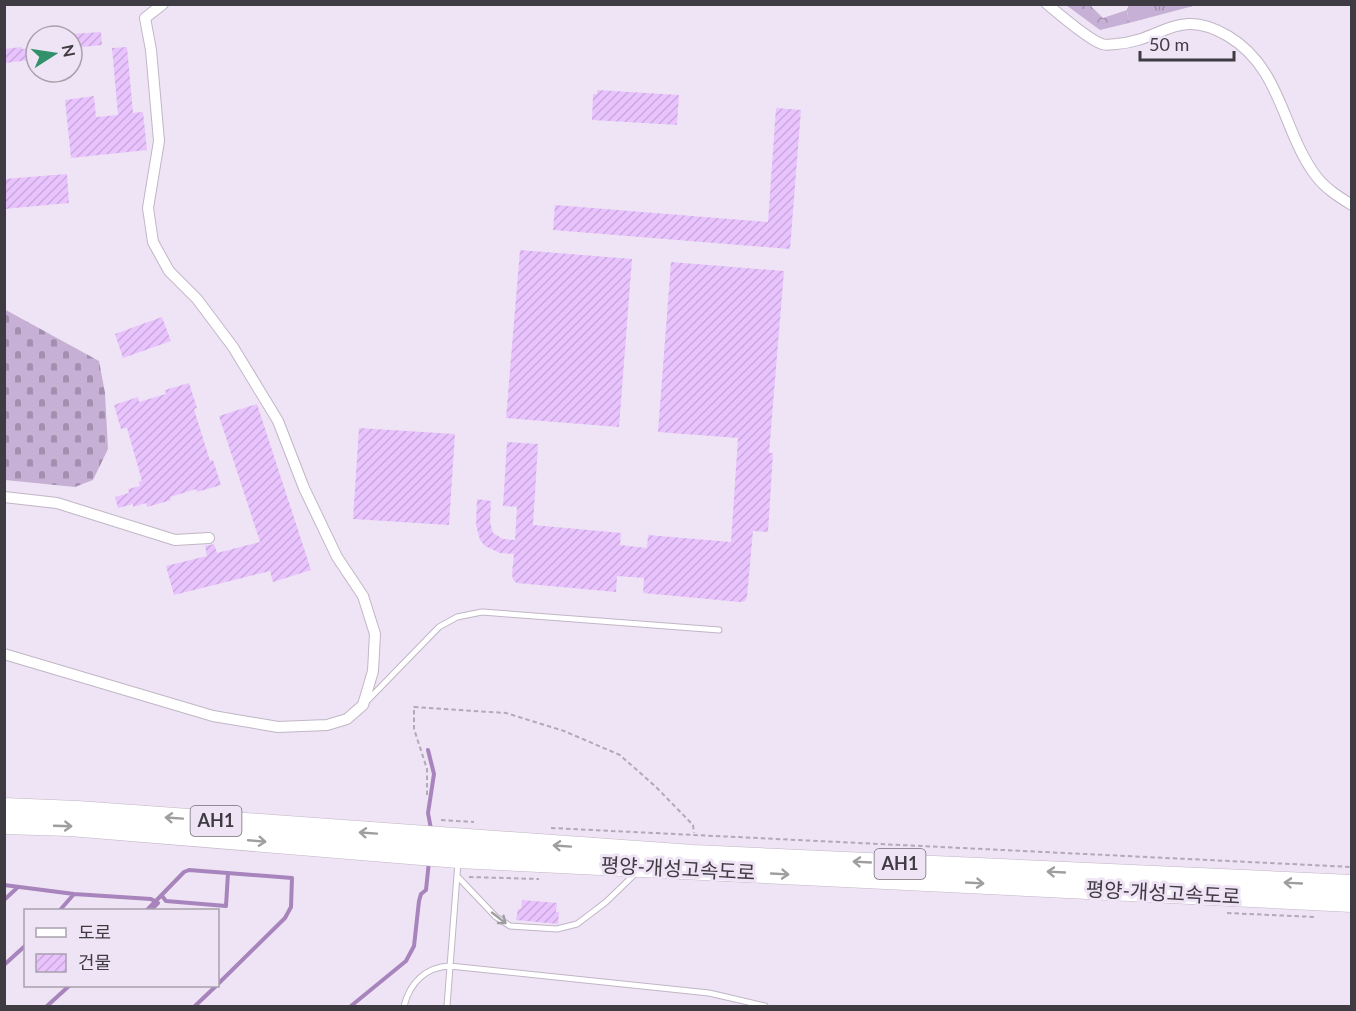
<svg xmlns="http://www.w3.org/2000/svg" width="1356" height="1011" font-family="Lato,'Noto Sans KR',sans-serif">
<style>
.grass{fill:url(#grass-tufts)}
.forest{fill:url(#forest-crowns)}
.cemetery{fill:url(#cemetery-stones)}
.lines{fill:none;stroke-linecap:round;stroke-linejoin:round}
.stream{stroke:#a784bc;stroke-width:4}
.building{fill:url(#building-hatch)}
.lane-casing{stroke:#c0b6c6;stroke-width:7}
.street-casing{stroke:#c0b6c6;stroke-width:12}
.highway-casing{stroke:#c0b6c6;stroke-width:21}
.path{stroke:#b2a9b7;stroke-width:2;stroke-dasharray:4.5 3;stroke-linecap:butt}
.lane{stroke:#fff;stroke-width:5}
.street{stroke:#fff;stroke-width:10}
.highway{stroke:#fff;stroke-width:20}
.oneway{stroke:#9f9da0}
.labels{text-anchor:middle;stroke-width:6;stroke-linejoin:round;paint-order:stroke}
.shield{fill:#efe4f5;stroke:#746e78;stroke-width:1.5}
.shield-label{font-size:18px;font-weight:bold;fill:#3f3b42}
.street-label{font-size:20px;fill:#3f3b42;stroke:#efe4f5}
</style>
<defs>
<pattern id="grass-tufts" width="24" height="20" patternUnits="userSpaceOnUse" patternTransform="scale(1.5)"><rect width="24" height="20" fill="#c7b0d5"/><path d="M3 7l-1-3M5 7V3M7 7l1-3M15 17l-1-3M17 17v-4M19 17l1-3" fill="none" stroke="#a390ae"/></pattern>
<pattern id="forest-crowns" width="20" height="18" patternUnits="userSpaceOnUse" patternTransform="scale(1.5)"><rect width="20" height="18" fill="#c7b0d5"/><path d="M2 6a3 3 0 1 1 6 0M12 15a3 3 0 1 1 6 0" fill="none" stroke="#a390ae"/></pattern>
<pattern id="cemetery-stones" width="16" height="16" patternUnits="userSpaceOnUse" patternTransform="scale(1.5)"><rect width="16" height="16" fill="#c7b0d5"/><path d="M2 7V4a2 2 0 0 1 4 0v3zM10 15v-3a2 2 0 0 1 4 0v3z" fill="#a390ae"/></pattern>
<pattern id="building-hatch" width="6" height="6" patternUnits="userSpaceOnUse" patternTransform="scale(1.5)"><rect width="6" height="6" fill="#e9c3fe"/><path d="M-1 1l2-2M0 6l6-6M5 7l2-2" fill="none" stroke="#c9a8db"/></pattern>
</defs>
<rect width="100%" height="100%" fill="#efe4f5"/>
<path class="grass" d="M 1129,5 L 1197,5 L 1129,23 L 1127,10 Z"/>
<path class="forest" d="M 1066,5 L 1090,5 L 1103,18 L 1127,10 L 1129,23 L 1100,30 Z"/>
<path class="cemetery" d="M 4,309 L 99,361 L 105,393 L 108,449 L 93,480 L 75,487 L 5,480 Z"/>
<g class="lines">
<path class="stream" d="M 428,750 L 434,774 L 428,813 L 431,829
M 4,885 L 74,894 L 151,899 L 158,903 L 151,910
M 162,896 L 166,901 L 226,906 L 228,873
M 4,900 L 17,888
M 60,910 L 74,894
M 147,910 L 184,872 L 189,870 L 292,878 L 291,907 L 285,918 L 218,984
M 4,965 L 26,945
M 47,1006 L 69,986
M 195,1006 L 216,986
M 351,1006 L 406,961 L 414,946 L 419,901 L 421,894 L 426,890 L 429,861"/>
</g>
<path class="building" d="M 101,32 L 102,45 L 72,48 L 72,34 Z
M 22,47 L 22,49 L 36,48 L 36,59 L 6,63 L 4,49 Z
M 127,47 L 133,113 L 143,112 L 147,150 L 71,158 L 65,100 L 94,96 L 96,117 L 118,115 L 112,48 Z
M 597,90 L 679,95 L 677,125 L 592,120 L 593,94 L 597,94 Z
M 776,108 L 801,110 L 790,249 L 553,230 L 555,205 L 768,222 Z
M 67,174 L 69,203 L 4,209 L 4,179 Z
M 520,250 L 632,259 L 619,427 L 506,418 Z
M 671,262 L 784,271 L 769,453 L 773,453 L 768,532 L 753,531 L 747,597 L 745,601 L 740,602 L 643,593 L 644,578 L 617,576 L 616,592 L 517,583 L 513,580 L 512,574 L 514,554 L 500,553 L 485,546 L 480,540 L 476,525 L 477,499 L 491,501 L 490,522 L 493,533 L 503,539 L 515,540 L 517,507 L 503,506 L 507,442 L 538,444 L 533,525 L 621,533 L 620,545 L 647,548 L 648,535 L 731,542 L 738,438 L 658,432 Z
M 162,317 L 171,341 L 123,358 L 115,334 Z
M 189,383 L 197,408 L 194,409 L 210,461 L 213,460 L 221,485 L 197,492 L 196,489 L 170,497 L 171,500 L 147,507 L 146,503 L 133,507 L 133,504 L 118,508 L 115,497 L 129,493 L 128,489 L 140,486 L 139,482 L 142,481 L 127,428 L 121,429 L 114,405 L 138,397 L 139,402 L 166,394 L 165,390 Z
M 257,404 L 311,570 L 273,582 L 270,571 L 174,595 L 166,566 L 207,556 L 205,546 L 214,544 L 217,553 L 260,542 L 219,416 Z
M 359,428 L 455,434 L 449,525 L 353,519 Z
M 522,900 L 557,903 L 556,912 L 559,912 L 558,924 L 516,920 L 518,909 L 521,909 Z"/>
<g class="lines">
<g class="lane-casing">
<path id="lane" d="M 366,702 L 439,627 L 457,617 L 482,612 L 719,630
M 457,876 L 496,917 L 510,926 L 557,929 L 577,924 L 606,902 L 637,872
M 404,1006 C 410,983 425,967 450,966 L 709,993 L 765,1006
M 447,1006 L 458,862"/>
</g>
<g class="street-casing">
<path id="street" d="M 1047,4 C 1059,14 1089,40 1102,44 C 1106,46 1112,44 1116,44 C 1162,41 1178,6 1228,36 C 1282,68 1282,131 1316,176 C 1326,189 1339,197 1352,205
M 4,497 L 57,503 L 175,540 L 209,538
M 4,654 L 213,716 L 278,727 L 327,725 L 347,719 L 363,705 L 373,671 L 375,634 L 363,596 L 337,557 L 304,488 L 278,421 L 233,347 L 197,299 L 169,271 L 153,242 L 148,208 L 159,141 L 151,50 L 145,18 L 163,4"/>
</g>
<g class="highway-casing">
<path id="highway" d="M 4,808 L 77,811 L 693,855 L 1352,885
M 4,824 L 70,826 L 458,858 L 1352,902"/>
</g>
<path class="path" d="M 427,795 L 427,769 L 414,729 L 414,707 L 506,713 L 564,731 L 620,755 L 657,788 L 693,825 L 694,833
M 441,820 L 474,822
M 551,828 L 1352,867
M 469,877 L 539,879
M 1227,913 L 1315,917"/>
<use href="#lane" class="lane"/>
<use href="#street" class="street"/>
<use href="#highway" class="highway"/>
</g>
<defs><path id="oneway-shaft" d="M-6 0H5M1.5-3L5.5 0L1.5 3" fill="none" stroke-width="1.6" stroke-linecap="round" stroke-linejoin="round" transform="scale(1.5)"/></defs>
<g class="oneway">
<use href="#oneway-shaft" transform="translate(174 818) rotate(-176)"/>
<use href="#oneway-shaft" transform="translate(63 826) rotate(2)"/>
<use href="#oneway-shaft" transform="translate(368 833) rotate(-176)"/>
<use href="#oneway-shaft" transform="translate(257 841) rotate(5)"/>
<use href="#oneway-shaft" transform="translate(562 846) rotate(-176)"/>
<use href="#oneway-shaft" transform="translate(862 862) rotate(-177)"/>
<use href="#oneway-shaft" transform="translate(1056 872) rotate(-177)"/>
<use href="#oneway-shaft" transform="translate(780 874) rotate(3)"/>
<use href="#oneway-shaft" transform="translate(975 883) rotate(3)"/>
<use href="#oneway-shaft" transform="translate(1293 883) rotate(-177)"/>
<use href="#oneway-shaft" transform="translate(499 918) rotate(38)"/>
</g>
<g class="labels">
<g class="shield">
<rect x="190.5" y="806" width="51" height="30" rx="4.5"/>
<rect x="874.5" y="849" width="51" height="30" rx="4.5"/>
</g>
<g class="shield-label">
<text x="216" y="827">AH1</text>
<text x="900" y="870">AH1</text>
</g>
<g class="street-label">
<text transform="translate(678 869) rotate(3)" y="7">평양-개성고속도로</text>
<text transform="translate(1163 893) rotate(3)" y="7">평양-개성고속도로</text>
</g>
</g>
<rect width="1356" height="1011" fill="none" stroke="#3f3b42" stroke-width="12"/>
<rect x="24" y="909" width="195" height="78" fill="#efe4f5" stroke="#a9a0ad" stroke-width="1.5"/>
<rect x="36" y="928" width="30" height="9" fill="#ffffff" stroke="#a9a0ad" stroke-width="1.5"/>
<text x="78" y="939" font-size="18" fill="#3f3b42">도로</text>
<rect x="36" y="954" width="30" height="18" fill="url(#building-hatch)" stroke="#a9a0ad" stroke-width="1.5"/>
<text x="78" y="969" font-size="18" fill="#3f3b42">건물</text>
<g transform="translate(54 54) rotate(78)"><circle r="28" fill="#efe4f5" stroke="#a9a0ad" stroke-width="1.5"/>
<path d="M0-4.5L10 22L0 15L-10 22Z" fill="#31916a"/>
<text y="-9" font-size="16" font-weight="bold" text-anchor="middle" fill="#3f3b42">N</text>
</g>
<path d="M1140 51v9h94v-9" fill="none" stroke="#3f3b42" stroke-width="3"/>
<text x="1149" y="51" font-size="18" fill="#3f3b42" stroke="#efe4f5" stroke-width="4.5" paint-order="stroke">50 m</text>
</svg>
